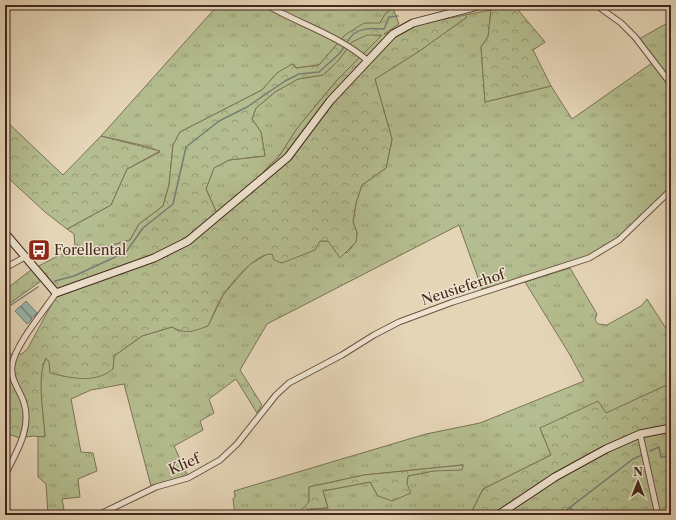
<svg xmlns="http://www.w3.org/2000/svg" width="676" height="520" font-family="'Libre Caslon Text',serif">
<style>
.grass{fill:url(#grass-tufts);stroke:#7c7256;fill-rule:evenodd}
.forest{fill:url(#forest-crowns);stroke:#7c7256;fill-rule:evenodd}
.water{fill:#96b8b0;stroke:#757e75}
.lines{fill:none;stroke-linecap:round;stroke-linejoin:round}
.stream{stroke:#757e75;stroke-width:1.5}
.street-casing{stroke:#6c5243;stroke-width:7}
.secondary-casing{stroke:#43271c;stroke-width:9}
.street{stroke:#eee4d0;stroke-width:5}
.secondary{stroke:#eee4d0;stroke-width:7}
.labels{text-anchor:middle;stroke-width:3;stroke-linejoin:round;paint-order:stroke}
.poi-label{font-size:14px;fill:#43271c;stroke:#eee4d0;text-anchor:start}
.street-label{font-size:14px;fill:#43271c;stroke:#eee4d0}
</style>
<defs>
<pattern id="grass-tufts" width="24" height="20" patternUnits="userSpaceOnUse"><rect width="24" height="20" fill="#b4bd8f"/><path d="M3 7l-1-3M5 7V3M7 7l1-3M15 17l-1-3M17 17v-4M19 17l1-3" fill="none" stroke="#949a74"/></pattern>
<pattern id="forest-crowns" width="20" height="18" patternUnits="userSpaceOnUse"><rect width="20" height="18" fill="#b4bd8f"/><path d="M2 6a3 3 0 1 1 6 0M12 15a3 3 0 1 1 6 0" fill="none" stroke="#949a74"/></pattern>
</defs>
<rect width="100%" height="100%" fill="#e5d5b7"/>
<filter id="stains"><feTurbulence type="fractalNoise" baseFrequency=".005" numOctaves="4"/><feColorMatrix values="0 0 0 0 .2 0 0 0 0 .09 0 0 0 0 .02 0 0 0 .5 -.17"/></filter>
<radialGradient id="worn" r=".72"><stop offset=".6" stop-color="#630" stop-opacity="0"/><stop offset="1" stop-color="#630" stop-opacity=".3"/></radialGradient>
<path class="grass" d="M 218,5 L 391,5 L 393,8 L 385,14 L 380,23 L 345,35 L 319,65 L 296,68 L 293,64 L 277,73 L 262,90 L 180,132 L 173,145 L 169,185 L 163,206 L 139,224 L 130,240 L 91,251 L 75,247 L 74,234 L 67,229 L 111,205 L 127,169 L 160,152 L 150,147 L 101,136 Z
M 491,10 L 488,37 L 481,47 L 485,102 L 551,86 L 572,119 L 652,63 L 671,88 L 671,190 C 649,212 628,235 601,250 C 566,270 521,278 482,289 L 459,225 L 267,324 L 240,370 L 262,405 L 257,413 L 236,379 L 209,399 L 214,413 L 200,421 L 203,430 L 174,446 L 188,476 L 151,486 L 124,384 L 91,390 L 71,399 L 81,452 L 93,453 L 97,471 L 78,479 L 80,497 L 62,499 L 65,515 L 48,515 L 46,484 L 38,477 L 38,436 L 45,436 C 43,415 36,377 46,358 L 49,362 L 113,369 L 114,356 L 142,336 L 172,327 L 179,331 L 208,326 L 223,295 L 249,265 L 267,254 L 315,250 L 319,241 L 328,241 L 347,253 L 356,242 L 357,233 L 353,222 L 356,203 L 362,185 L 386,168 L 392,139 L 375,79 L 418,52 L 467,17 L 465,15 Z
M 671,21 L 671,82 L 639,39 Z
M 367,34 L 382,35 L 338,79 L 298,127 L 280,155 L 219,218 L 206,189 L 213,168 L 229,160 L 265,156 L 261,132 L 252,119 L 256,108 L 275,92 L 298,79 L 323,75 L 338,61 L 352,42 Z
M 570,268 L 597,314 L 595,320 L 598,324 L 607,325 L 641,306 L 647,299 L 671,336 L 671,383 L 606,414 L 540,428 L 551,455 L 483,489 L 470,515 L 235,515 L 233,499 L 235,496 L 234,491 L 426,434 L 480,423 L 584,381 L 570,355 L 525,282 ZM 463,465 L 408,476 L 407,484 L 378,496 L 370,482 L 323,491 L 328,508 L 310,509 L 299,513 L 309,502 L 309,487 L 364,475 Z"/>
<path class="forest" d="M 501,5 L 514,5 L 545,42 L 533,50 L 551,86 L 485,102 L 481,47 L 488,37 L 491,10 Z
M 393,8 L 399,24 L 384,34 L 407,27 L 465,15 L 467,17 L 418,52 L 375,79 L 392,139 L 386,168 L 362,185 L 356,203 L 353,222 L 357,233 L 356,242 L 340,258 L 328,241 L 320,241 L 315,250 L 282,263 L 274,260 L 272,254 C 256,253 232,282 223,295 C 217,304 213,316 208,326 C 194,331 186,335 172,327 L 142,336 L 114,356 L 113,369 C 95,384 71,378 50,373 L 49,362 L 46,358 C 36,377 44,415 45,437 L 33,436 L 20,438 L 5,433 L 6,354 L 22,354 L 28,348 L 56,296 L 41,281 L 5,307 L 5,290 L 31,270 L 75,247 L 91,251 L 130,240 L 139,224 L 163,206 L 169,185 L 173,145 L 180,132 L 262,90 L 277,73 L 292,64 L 296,68 L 319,65 L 345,35 L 364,23 L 380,23 L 385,14 ZM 367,35 L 382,35 L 338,79 L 298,127 L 280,155 L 219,218 L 206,189 L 214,168 L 229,160 L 265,156 L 261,132 L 252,119 L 256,108 L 275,92 L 298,79 L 323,75 L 338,61 L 352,42 Z
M 5,120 L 63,175 L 101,136 L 160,151 L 127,169 L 111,205 L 67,229 L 45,212 L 5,175 Z
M 671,383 L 671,515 L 470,515 L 483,489 L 551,455 L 540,428 L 598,401 L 606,413 Z
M 463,465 L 462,470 L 434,471 L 408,476 L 407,484 L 411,493 L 392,501 L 378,496 L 370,482 L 323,491 L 328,508 L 310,509 L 298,513 L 309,502 L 309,487 L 364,475 Z"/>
<path class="water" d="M 26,301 L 37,313 L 32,318 L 21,306 Z
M 20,306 L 32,319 L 27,324 L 15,311 Z"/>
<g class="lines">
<path class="stream" d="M 348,41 C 355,27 371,28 384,29 L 389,17 L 398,16
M 55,281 L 74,276 L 126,252 L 143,228 L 173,204 L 186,147 L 219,121 L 247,107 L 285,81 L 299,74 L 319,72 L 339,54 L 344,47
M 5,309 L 38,287
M 650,451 L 659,447 L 661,457 L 671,456
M 570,507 L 576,515
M 560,515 L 633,459 L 642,455"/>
<g class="street-casing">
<path id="street" d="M 267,5 C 301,25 336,34 367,60
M 517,5 L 525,5
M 596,5 L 621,23 L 635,37 L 671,84
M 5,268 L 25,257
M 640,434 L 658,515
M 5,475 C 16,453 32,428 24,403 C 20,390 10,380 12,366 C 14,346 44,311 56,293
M 98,515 L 156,487 L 188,478 L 220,460 L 237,444 L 276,395 L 289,383 L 342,355 L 374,335 L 399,322 L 453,302 L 589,258 L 619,240 L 671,190"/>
</g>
<g class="secondary-casing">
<path id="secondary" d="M 5,233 L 56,293 L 154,258 L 188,241 L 288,157 L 330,101 L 393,34 L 413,23 L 482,5
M 498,515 L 555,477 L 606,449 L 640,434 L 671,428"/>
</g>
<use href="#street" class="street"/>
<use href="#secondary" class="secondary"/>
</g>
<defs>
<g id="bus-square" transform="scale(1.15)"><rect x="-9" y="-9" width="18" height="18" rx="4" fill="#8f2418" stroke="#eee4d0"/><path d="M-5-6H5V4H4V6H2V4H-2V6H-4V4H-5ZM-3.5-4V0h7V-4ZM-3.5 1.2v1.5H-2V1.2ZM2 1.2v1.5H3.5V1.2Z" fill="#fff"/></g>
</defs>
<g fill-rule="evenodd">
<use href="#bus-square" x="39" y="250"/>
</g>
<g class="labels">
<g class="poi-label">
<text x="54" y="255">Forellental</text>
</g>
<g class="street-label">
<text transform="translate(463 287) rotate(-18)" y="5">Neusieferhof</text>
<text transform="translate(184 464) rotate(-23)" y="5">Klief</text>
</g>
</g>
<rect width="676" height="520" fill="none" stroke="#e5d5b7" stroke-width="20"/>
<rect x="6" y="6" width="664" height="508" fill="none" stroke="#43271c" stroke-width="2"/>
<rect x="10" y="10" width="656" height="500" fill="none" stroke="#43271c"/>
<g transform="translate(638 482)" stroke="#eee4d0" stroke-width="3" paint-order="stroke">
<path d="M0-3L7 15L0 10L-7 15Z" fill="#43271c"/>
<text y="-6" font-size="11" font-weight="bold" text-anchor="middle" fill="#43271c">N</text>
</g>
<rect width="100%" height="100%" filter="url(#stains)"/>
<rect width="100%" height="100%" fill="url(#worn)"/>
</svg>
